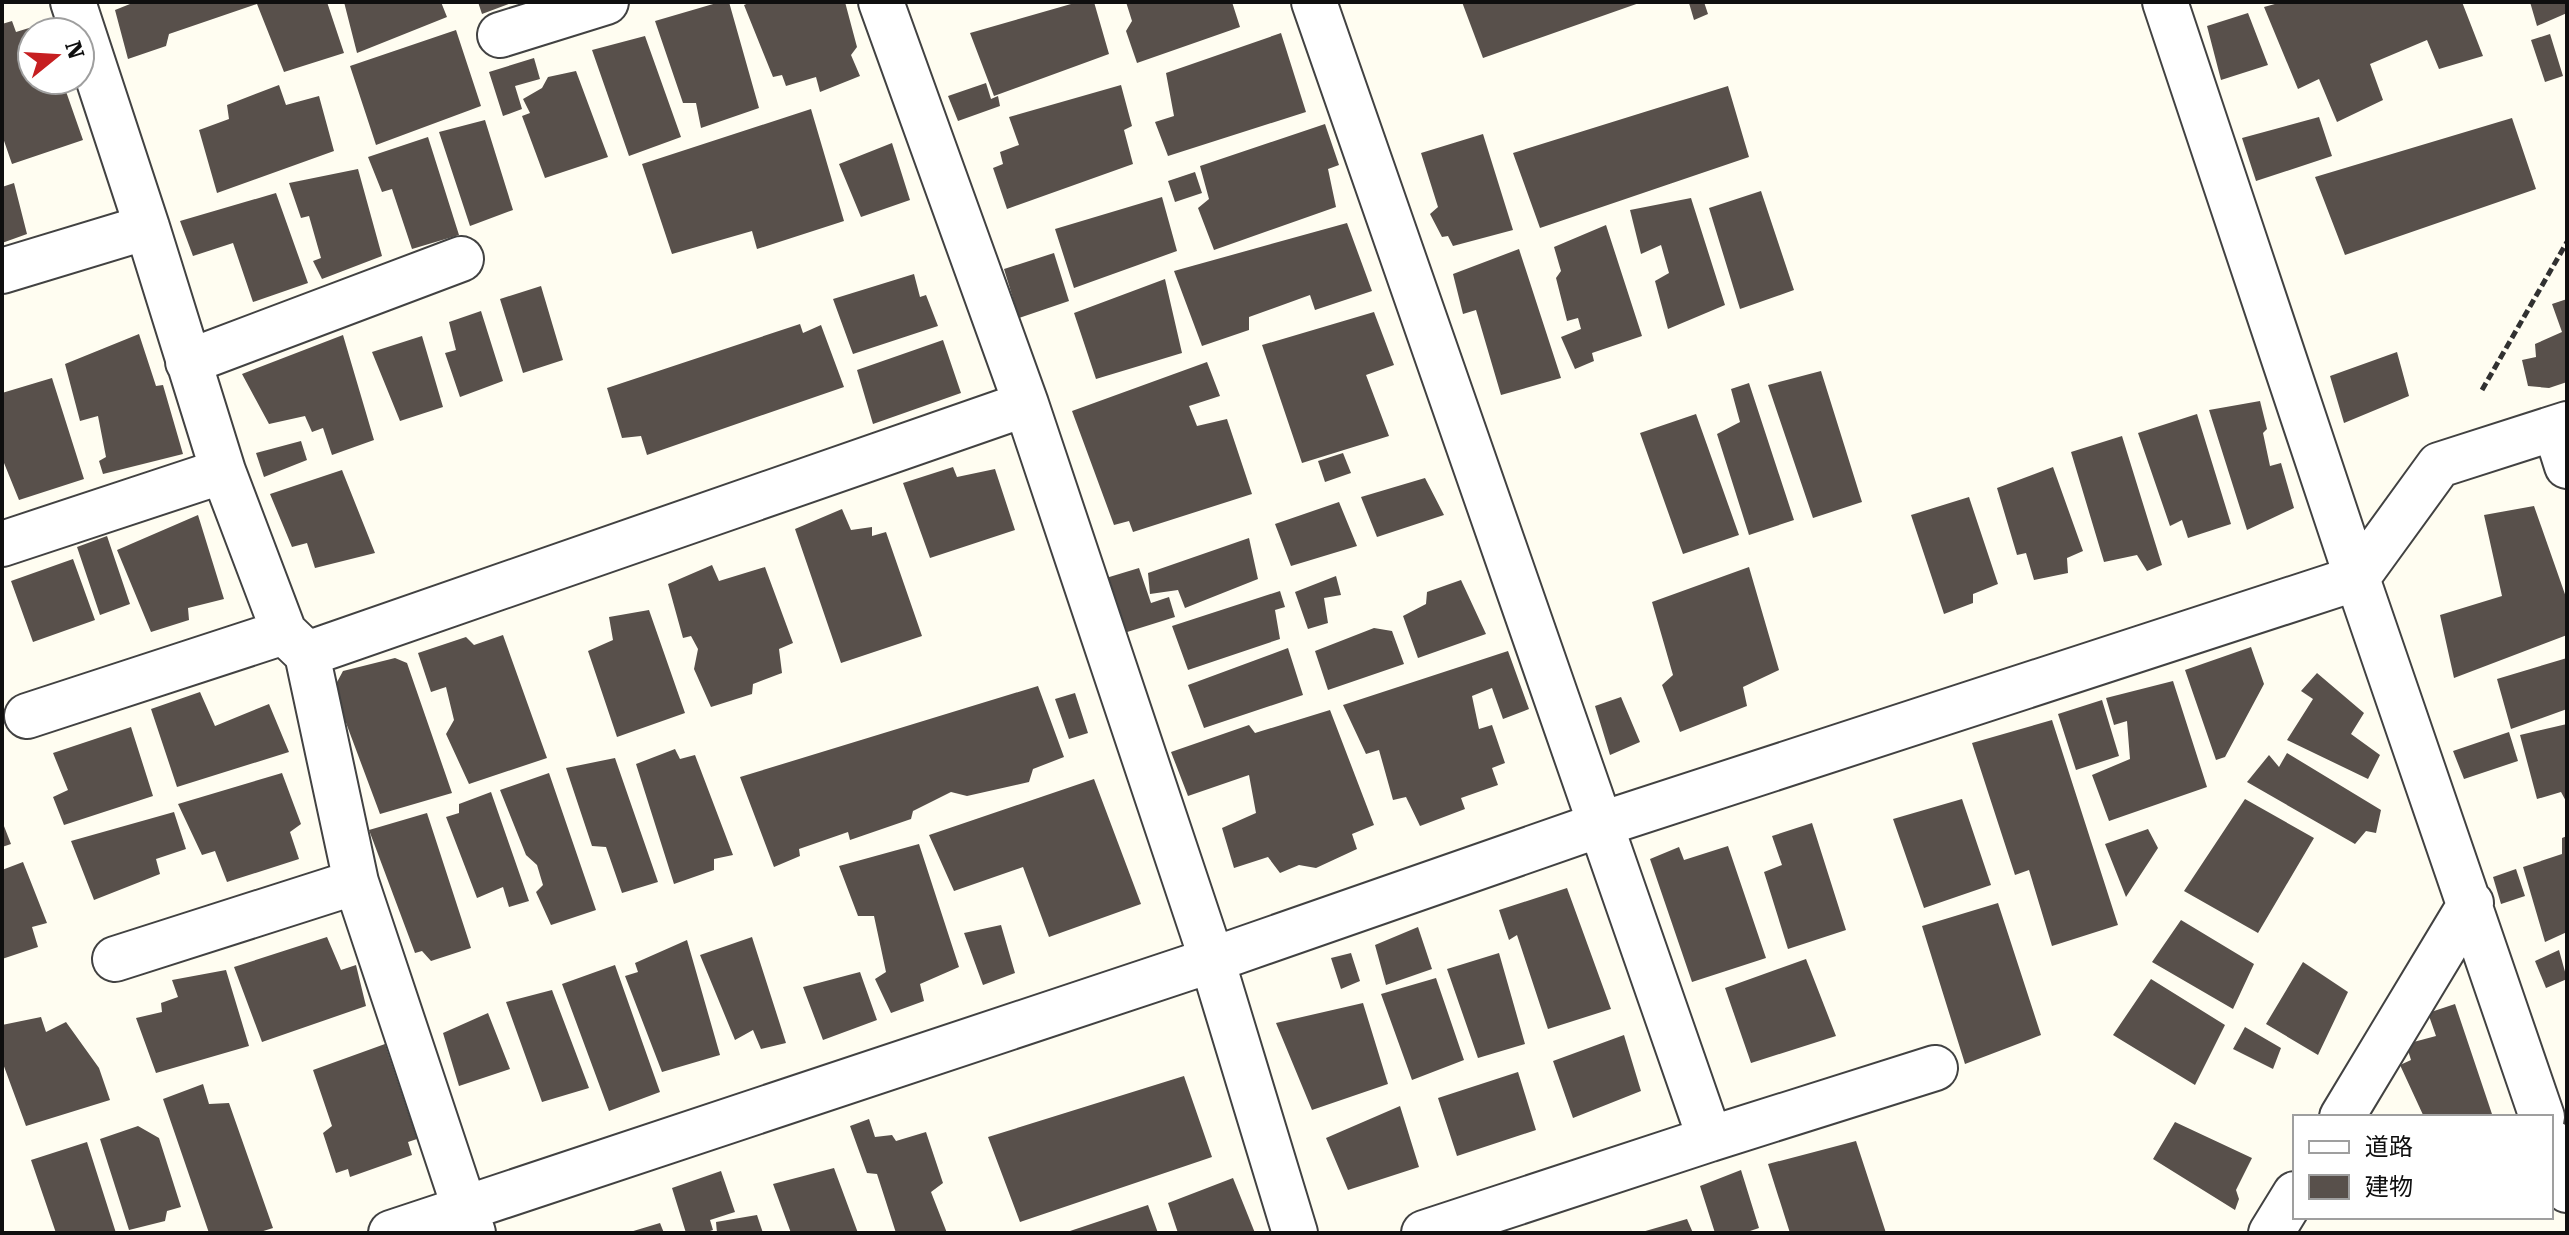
<svg xmlns="http://www.w3.org/2000/svg" width="2569" height="1235" font-family="'Roboto Serif','Noto Sans JP',serif">
<style>
.building{fill:#58504b}
.lines{fill:none;stroke-linecap:round;stroke-linejoin:round}
.minor-casing{stroke:#424242;stroke-width:48}
.path{stroke:#313131;stroke-width:5;stroke-dasharray:8 4;stroke-linecap:butt}
.minor{stroke:#fff;stroke-width:44}
</style>
<rect width="100%" height="100%" fill="#fffdf1"/>
<path class="building" d="M 135,2 L 327,2 L 344,53 L 284,72 L 257,4 L 169,34 L 166,46 L 128,59 L 115,10 Z
M 344,2 L 441,2 L 447,17 L 357,53 Z
M 478,2 L 514,2 L 482,14 Z
M 720,2 L 729,2 L 759,108 L 701,128 L 696,103 L 683,103 L 655,21 Z
M 751,2 L 845,2 L 857,47 L 851,55 L 860,76 L 820,92 L 816,77 L 786,86 L 782,75 L 773,77 L 744,5 Z
M 1078,2 L 1094,2 L 1109,54 L 994,96 L 970,33 Z
M 1126,2 L 1232,2 L 1240,27 L 1137,63 L 1126,31 L 1132,21 Z
M 1462,2 L 1642,2 L 1483,58 Z
M 1704,2 L 1708,14 L 1694,20 L 1689,3 Z
M 2282,2 L 2462,2 L 2483,56 L 2439,69 L 2427,40 L 2370,64 L 2383,100 L 2337,122 L 2319,79 L 2298,89 L 2264,7 Z
M 2530,2 L 2567,2 L 2567,13 L 2537,26 Z
M 2248,13 L 2268,65 L 2221,80 L 2207,26 Z
M 12,21 L 16,32 L 42,24 L 45,32 L 32,32 L 32,80 L 62,80 L 83,140 L 12,164 L 2,135 L 2,24 Z
M 456,30 L 481,106 L 376,145 L 350,66 Z
M 1281,33 L 1306,112 L 1168,156 L 1155,122 L 1174,116 L 1166,73 Z
M 2550,34 L 2563,76 L 2545,82 L 2531,40 Z
M 645,36 L 681,137 L 629,156 L 592,50 Z
M 534,58 L 540,79 L 515,86 L 522,109 L 503,116 L 489,72 Z
M 576,71 L 608,157 L 545,178 L 522,116 L 530,113 L 523,99 L 542,88 L 548,77 Z
M 986,83 L 991,99 L 998,96 L 1000,106 L 958,121 L 948,96 Z
M 279,85 L 286,105 L 319,96 L 334,151 L 217,193 L 199,130 L 229,119 L 227,105 Z
M 1121,85 L 1132,126 L 1124,130 L 1133,164 L 1007,209 L 993,168 L 1003,164 L 1000,152 L 1019,145 L 1009,117 Z
M 1728,86 L 1749,157 L 1540,228 L 1513,153 Z
M 811,109 L 844,221 L 757,249 L 752,231 L 672,254 L 642,164 Z
M 2319,117 L 2332,156 L 2256,181 L 2242,138 Z
M 2512,118 L 2536,189 L 2345,255 L 2315,177 Z
M 485,120 L 513,210 L 470,226 L 439,132 Z
M 1325,124 L 1339,165 L 1328,169 L 1336,207 L 1214,250 L 1198,208 L 1209,199 L 1200,166 Z
M 1483,134 L 1513,230 L 1453,246 L 1448,236 L 1442,237 L 1430,214 L 1438,207 L 1421,153 Z
M 428,137 L 459,235 L 412,249 L 392,189 L 382,192 L 368,157 Z
M 892,143 L 910,200 L 861,217 L 839,164 Z
M 358,169 L 382,256 L 322,279 L 313,261 L 321,258 L 309,216 L 301,218 L 289,183 Z
M 1195,172 L 1202,193 L 1175,202 L 1168,181 Z
M 14,183 L 27,234 L 2,243 L 2,187 Z
M 1761,191 L 1794,290 L 1740,309 L 1709,208 Z
M 276,193 L 308,283 L 253,302 L 233,243 L 193,256 L 180,221 Z
M 1162,197 L 1177,251 L 1074,288 L 1055,229 Z
M 1691,198 L 1725,305 L 1668,329 L 1655,281 L 1669,273 L 1661,245 L 1641,254 L 1630,210 Z
M 1347,223 L 1372,291 L 1315,310 L 1310,295 L 1249,317 L 1249,330 L 1202,346 L 1174,271 Z
M 1606,225 L 1642,336 L 1592,353 L 1594,361 L 1575,369 L 1561,337 L 1581,329 L 1578,318 L 1567,321 L 1556,278 L 1561,271 L 1554,247 Z
M 1519,249 L 1561,378 L 1501,395 L 1476,310 L 1463,314 L 1453,274 Z
M 1054,253 L 1069,301 L 1019,318 L 1004,269 Z
M 914,274 L 920,297 L 926,295 L 938,326 L 853,354 L 833,299 Z
M 1165,279 L 1182,353 L 1096,379 L 1074,313 Z
M 541,286 L 563,360 L 523,373 L 500,299 Z
M 2567,299 L 2567,382 L 2549,388 L 2528,386 L 2522,360 L 2536,357 L 2535,344 L 2562,332 L 2552,304 Z
M 481,311 L 503,381 L 460,397 L 445,353 L 456,350 L 449,322 Z
M 1374,312 L 1394,365 L 1366,375 L 1389,436 L 1302,463 L 1262,345 Z
M 800,324 L 803,333 L 821,325 L 844,387 L 647,455 L 641,436 L 622,438 L 607,388 Z
M 139,334 L 156,386 L 163,385 L 183,454 L 103,474 L 99,461 L 106,457 L 98,416 L 80,421 L 65,364 Z
M 343,335 L 374,440 L 332,455 L 323,428 L 312,432 L 305,416 L 269,424 L 242,374 Z
M 422,336 L 443,407 L 400,421 L 372,352 Z
M 943,340 L 961,393 L 873,424 L 857,370 Z
M 2397,352 L 2409,396 L 2344,423 L 2330,376 Z
M 1207,362 L 1220,396 L 1189,406 L 1197,426 L 1227,419 L 1252,494 L 1133,532 L 1129,521 L 1114,525 L 1072,411 Z
M 1821,371 L 1862,502 L 1813,518 L 1768,385 Z
M 52,378 L 84,479 L 19,500 L 2,458 L 2,393 Z
M 1749,383 L 1794,520 L 1749,535 L 1717,434 L 1740,422 L 1731,389 Z
M 2260,401 L 2267,429 L 2263,433 L 2270,466 L 2281,463 L 2294,508 L 2247,530 L 2209,410 Z
M 1696,414 L 1739,535 L 1683,554 L 1640,433 Z
M 2197,414 L 2231,524 L 2188,538 L 2182,520 L 2170,526 L 2138,433 Z
M 2122,436 L 2162,565 L 2147,571 L 2137,555 L 2104,562 L 2071,452 Z
M 301,441 L 307,460 L 264,477 L 256,453 Z
M 1343,453 L 1351,473 L 1325,482 L 1318,461 Z
M 953,467 L 957,477 L 995,469 L 1015,530 L 930,558 L 903,483 Z
M 2053,467 L 2083,551 L 2067,558 L 2068,573 L 2034,580 L 2026,553 L 2017,555 L 1997,488 Z
M 342,470 L 375,553 L 315,568 L 307,543 L 292,547 L 270,494 Z
M 1425,478 L 1444,515 L 1377,537 L 1361,497 Z
M 1969,497 L 1998,584 L 1973,594 L 1973,603 L 1944,614 L 1911,515 Z
M 1339,502 L 1357,546 L 1291,566 L 1275,524 Z
M 2534,506 L 2567,600 L 2567,635 L 2454,678 L 2440,615 L 2502,596 L 2484,515 Z
M 842,509 L 851,530 L 872,527 L 872,536 L 886,532 L 922,636 L 841,663 L 795,529 Z
M 198,515 L 224,599 L 188,608 L 189,620 L 151,632 L 117,550 Z
M 107,536 L 130,604 L 100,615 L 77,547 Z
M 1249,538 L 1258,579 L 1185,608 L 1178,590 L 1150,594 L 1148,573 Z
M 73,559 L 95,620 L 33,642 L 11,581 Z
M 712,565 L 719,581 L 765,567 L 793,643 L 779,649 L 782,673 L 753,684 L 752,694 L 711,707 L 694,669 L 698,649 L 691,636 L 683,638 L 668,584 Z
M 1749,567 L 1779,670 L 1743,687 L 1747,706 L 1680,732 L 1662,685 L 1673,675 L 1652,602 Z
M 1139,568 L 1151,603 L 1169,597 L 1175,617 L 1124,633 L 1106,578 Z
M 1336,576 L 1341,595 L 1324,598 L 1328,623 L 1308,629 L 1295,592 Z
M 1461,580 L 1486,634 L 1418,658 L 1403,616 L 1426,604 L 1427,592 Z
M 1280,591 L 1285,607 L 1275,610 L 1280,639 L 1188,670 L 1172,626 Z
M 649,610 L 685,713 L 617,737 L 588,651 L 613,640 L 609,617 Z
M 1374,628 L 1392,631 L 1404,664 L 1328,690 L 1315,651 Z
M 503,635 L 547,758 L 469,784 L 446,734 L 454,720 L 446,687 L 431,692 L 418,653 L 466,637 L 474,645 Z
M 2251,647 L 2264,684 L 2225,757 L 2216,760 L 2185,670 Z
M 1288,648 L 1303,695 L 1204,728 L 1188,685 Z
M 1508,651 L 1529,709 L 1503,719 L 1492,688 L 1472,696 L 1479,729 L 1492,725 L 1505,763 L 1492,768 L 1498,785 L 1461,798 L 1465,809 L 1420,826 L 1406,797 L 1393,800 L 1379,750 L 1366,754 L 1343,705 Z
M 395,658 L 407,663 L 452,793 L 380,814 L 339,704 L 336,684 L 343,671 Z
M 2567,658 L 2567,709 L 2511,729 L 2497,679 Z
M 2317,673 L 2364,713 L 2351,734 L 2380,755 L 2368,779 L 2287,740 L 2313,699 L 2301,691 Z
M 2173,681 L 2207,787 L 2109,821 L 2092,775 L 2130,759 L 2127,721 L 2114,725 L 2106,698 Z
M 1038,686 L 1064,757 L 1033,769 L 1029,782 L 967,796 L 951,792 L 913,811 L 911,819 L 850,840 L 848,832 L 799,849 L 800,856 L 774,867 L 740,777 Z
M 200,692 L 215,726 L 269,704 L 289,752 L 177,787 L 151,709 Z
M 1075,693 L 1088,733 L 1069,739 L 1055,699 Z
M 1621,697 L 1640,742 L 1610,755 L 1595,706 Z
M 2102,700 L 2119,756 L 2076,770 L 2058,714 Z
M 1330,710 L 1374,825 L 1352,834 L 1357,849 L 1316,868 L 1299,865 L 1280,873 L 1268,857 L 1234,868 L 1222,828 L 1256,813 L 1249,775 L 1188,796 L 1171,752 L 1249,725 L 1255,733 Z
M 2052,720 L 2118,925 L 2052,946 L 2029,870 L 2015,875 L 1972,743 Z
M 2567,724 L 2567,803 L 2561,792 L 2537,799 L 2520,735 Z
M 131,727 L 153,796 L 64,825 L 53,797 L 68,790 L 53,753 Z
M 2509,732 L 2518,761 L 2464,779 L 2453,751 Z
M 675,749 L 680,759 L 695,755 L 733,855 L 714,859 L 714,870 L 674,884 L 636,764 Z
M 2287,753 L 2381,810 L 2376,833 L 2366,831 L 2355,844 L 2247,782 L 2269,755 L 2279,767 Z
M 615,758 L 658,882 L 622,893 L 606,847 L 592,846 L 566,768 Z
M 282,773 L 301,824 L 290,832 L 299,859 L 227,882 L 215,851 L 202,855 L 178,804 Z
M 549,773 L 596,910 L 551,925 L 536,892 L 543,885 L 537,865 L 526,855 L 500,790 Z
M 1094,779 L 1141,904 L 1049,937 L 1023,867 L 954,891 L 929,835 Z
M 491,792 L 529,901 L 509,907 L 503,887 L 477,898 L 446,817 L 459,813 L 459,804 Z
M 1962,799 L 1991,885 L 1924,908 L 1893,819 Z
M 2245,799 L 2314,838 L 2258,933 L 2184,891 Z
M 174,812 L 186,849 L 156,859 L 160,874 L 94,900 L 71,841 Z
M 427,813 L 471,948 L 431,961 L 422,951 L 415,953 L 369,830 Z
M 2,821 L 11,844 L 2,847 Z
M 1812,823 L 1846,930 L 1788,949 L 1764,872 L 1782,865 L 1772,836 Z
M 2148,829 L 2158,848 L 2126,897 L 2105,844 Z
M 2567,836 L 2567,932 L 2545,942 L 2523,867 L 2562,854 L 2562,838 Z
M 919,844 L 959,967 L 920,984 L 924,1001 L 891,1013 L 875,979 L 886,972 L 874,916 L 858,916 L 839,866 Z
M 1728,846 L 1766,958 L 1692,982 L 1650,859 L 1679,847 L 1684,860 Z
M 23,862 L 47,923 L 32,927 L 38,947 L 2,959 L 2,870 Z
M 2516,869 L 2525,896 L 2501,904 L 2493,877 Z
M 1567,888 L 1611,1009 L 1548,1029 L 1517,935 L 1509,940 L 1499,910 Z
M 1998,903 L 2041,1035 L 1965,1064 L 1922,926 Z
M 2181,920 L 2254,964 L 2233,1009 L 2152,962 Z
M 1001,925 L 1015,973 L 983,985 L 964,933 Z
M 1418,927 L 1432,969 L 1386,985 L 1375,945 Z
M 327,937 L 341,970 L 356,965 L 366,1006 L 262,1042 L 234,967 Z
M 752,937 L 786,1043 L 761,1049 L 753,1030 L 735,1040 L 700,955 Z
M 687,940 L 720,1055 L 662,1072 L 625,976 L 638,972 L 635,963 Z
M 2559,950 L 2567,979 L 2546,988 L 2535,961 Z
M 1351,953 L 1360,981 L 1341,989 L 1331,958 Z
M 1499,953 L 1525,1044 L 1478,1058 L 1447,969 Z
M 1806,959 L 1836,1036 L 1751,1063 L 1725,988 Z
M 2303,962 L 2348,992 L 2318,1055 L 2266,1024 Z
M 615,965 L 660,1092 L 609,1111 L 562,984 Z
M 226,970 L 249,1046 L 156,1073 L 136,1018 L 162,1012 L 161,1003 L 178,997 L 172,980 Z
M 860,972 L 877,1020 L 823,1040 L 803,987 Z
M 1436,978 L 1464,1060 L 1412,1080 L 1381,994 Z
M 2151,979 L 2225,1025 L 2195,1085 L 2113,1035 Z
M 552,990 L 589,1088 L 542,1102 L 506,1002 Z
M 1363,1003 L 1388,1084 L 1312,1110 L 1276,1023 Z
M 2455,1004 L 2493,1117 L 2424,1117 L 2400,1065 L 2411,1060 L 2406,1044 L 2436,1036 L 2428,1013 Z
M 488,1013 L 510,1069 L 459,1086 L 443,1033 Z
M 41,1017 L 46,1032 L 66,1022 L 99,1068 L 110,1100 L 26,1126 L 2,1061 L 2,1025 Z
M 2245,1027 L 2281,1048 L 2273,1069 L 2233,1049 Z
M 1624,1035 L 1641,1091 L 1573,1118 L 1553,1061 Z
M 385,1044 L 417,1139 L 408,1142 L 412,1155 L 350,1177 L 348,1169 L 336,1173 L 323,1133 L 332,1126 L 313,1070 Z
M 1518,1072 L 1536,1130 L 1457,1156 L 1438,1098 Z
M 1184,1076 L 1212,1157 L 1020,1222 L 988,1137 Z
M 203,1084 L 209,1104 L 229,1103 L 273,1228 L 257,1233 L 209,1233 L 163,1099 Z
M 1400,1106 L 1419,1167 L 1348,1190 L 1326,1138 Z
M 869,1119 L 875,1137 L 892,1135 L 896,1141 L 926,1132 L 943,1183 L 931,1192 L 947,1233 L 896,1233 L 877,1174 L 867,1173 L 850,1126 Z
M 2175,1122 L 2252,1158 L 2236,1190 L 2239,1199 L 2235,1210 L 2153,1159 Z
M 138,1126 L 159,1138 L 181,1207 L 167,1211 L 165,1221 L 129,1230 L 100,1139 Z
M 1856,1141 L 1886,1233 L 1790,1233 L 1768,1164 Z
M 87,1142 L 116,1233 L 56,1233 L 31,1160 Z
M 834,1168 L 858,1233 L 791,1233 L 773,1184 Z
M 1741,1170 L 1759,1228 L 1744,1233 L 1715,1233 L 1700,1186 Z
M 721,1171 L 735,1212 L 710,1220 L 713,1230 L 704,1233 L 686,1233 L 672,1188 Z
M 1233,1178 L 1255,1233 L 1178,1233 L 1168,1203 Z
M 1148,1205 L 1158,1233 L 1067,1233 L 1067,1232 Z
M 757,1215 L 763,1233 L 717,1233 L 716,1222 Z
M 1687,1219 L 1693,1233 L 1642,1233 L 1642,1232 Z
M 660,1223 L 664,1233 L 630,1233 L 630,1232 Z"/>
<g class="lines">
<g class="minor-casing">
<path id="minor" d="M 73,2 L 147,227 L 223,471 L 284,632 L 307,654 L 356,882 L 473,1233
M 881,2 L 1026,404 L 1212,960 L 1295,1233
M 1314,2 L 1710,1139 L 1424,1233
M 2165,2 L 2357,578 L 2542,1117
M 500,35 L 606,2
M 2,271 L 147,227
M 188,362 L 461,259
M 2555,428 L 2567,466
M 2,544 L 223,471
M 307,654 L 1026,404
M 27,716 L 284,632
M 115,959 L 356,882
M 2342,1117 L 2471,903
M 1710,1139 L 1935,1068
M 2551,1142 L 2567,1190
M 391,1233 L 1212,960 L 1599,825 L 2357,578 L 2439,465 L 2567,424
M 2271,1233 L 2295,1194"/>
</g>
<path class="path" d="M 2482,390 L 2567,242"/>
<use href="#minor" class="minor"/>
</g>
<rect width="2569" height="1235" fill="none" stroke="#0f0f0f" stroke-width="8"/>
<rect x="2293" y="1115" width="260" height="104" fill="#ffffff" stroke="#9f9f9f" stroke-width="2"/>
<rect x="2309" y="1141" width="40" height="12" fill="#ffffff" stroke="#9f9f9f" stroke-width="2"/>
<text x="2365" y="1155" font-size="24" fill="#0f0f0f">道路</text>
<rect x="2309" y="1175" width="40" height="24" fill="#58504b" stroke="#9f9f9f" stroke-width="2"/>
<text x="2365" y="1195" font-size="24" fill="#0f0f0f">建物</text>
<g transform="translate(56 56) rotate(72)"><circle r="38" fill="#ffffff" stroke="#9f9f9f" stroke-width="2"/>
<path d="M0-6L14 30L0 20L-14 30Z" fill="#c61f21"/>
<text y="-12" font-size="22" font-weight="bold" text-anchor="middle" fill="#0f0f0f">N</text>
</g>
</svg>
